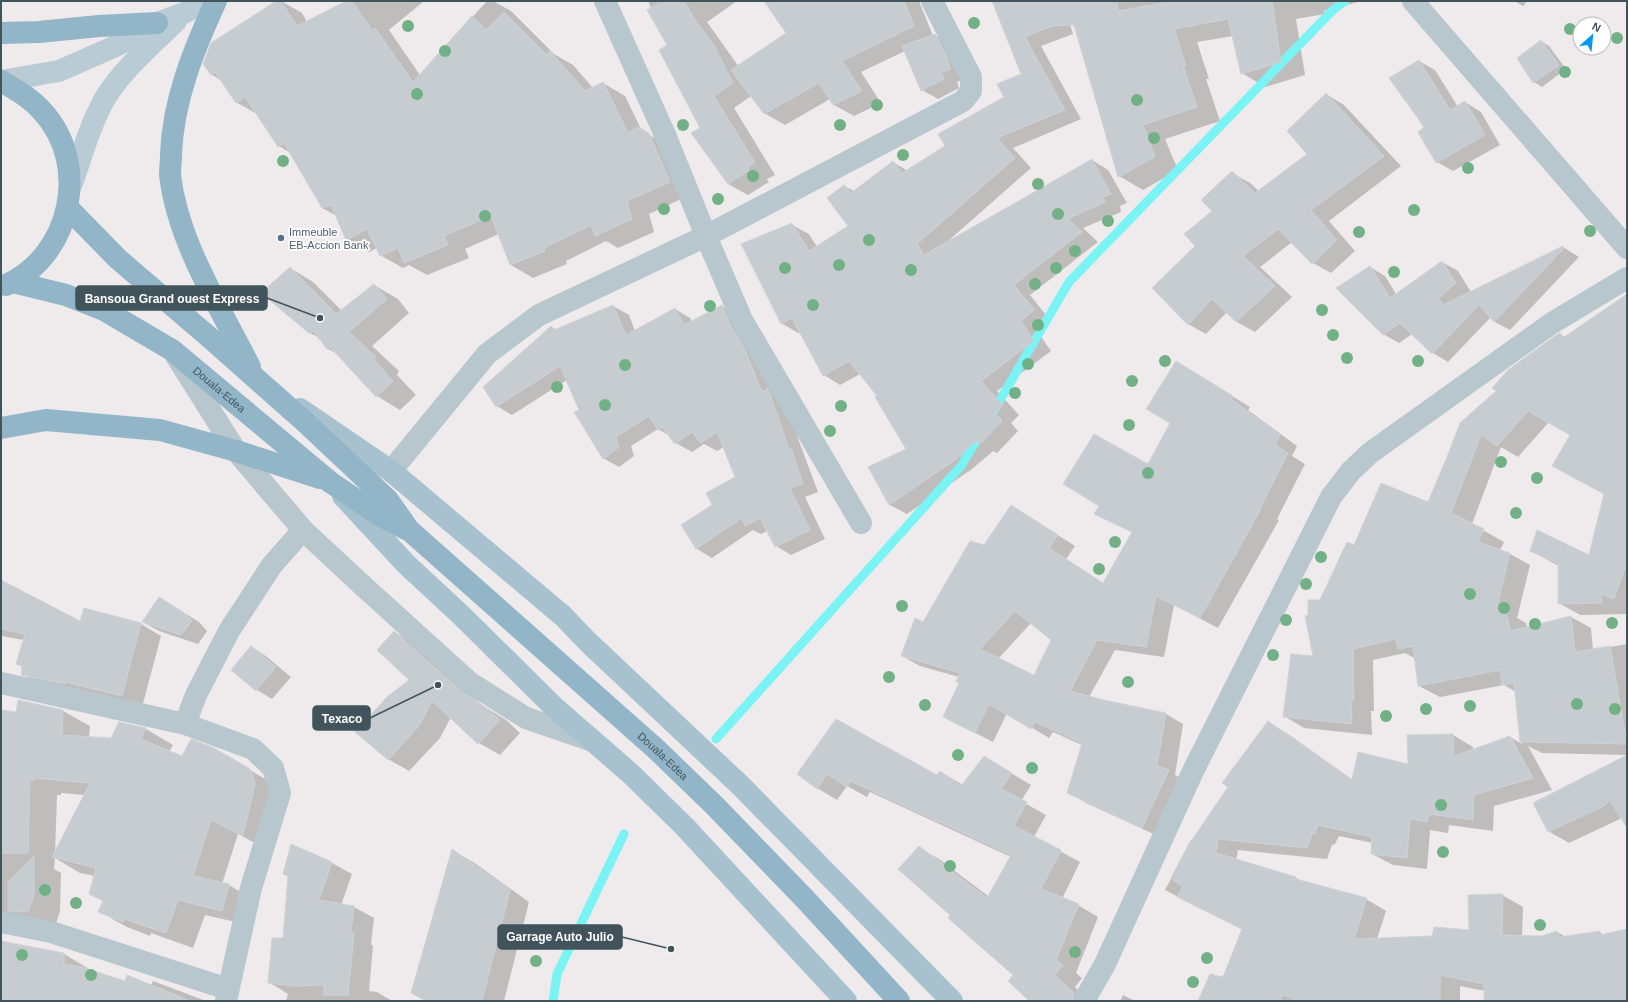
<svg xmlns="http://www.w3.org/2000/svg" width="1628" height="1002" font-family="Helvetica,sans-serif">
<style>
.shadow{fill:#0003;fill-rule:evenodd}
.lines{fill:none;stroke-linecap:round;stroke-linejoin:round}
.stream{stroke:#7af3f5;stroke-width:9}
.building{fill:#c7ccd1;stroke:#ced3d8;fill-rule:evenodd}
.minor{stroke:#b7c7cd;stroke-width:22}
.secondary{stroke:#b9ccd5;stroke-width:22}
.primary{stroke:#a7c2ce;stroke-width:22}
.trunk{stroke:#92b6c8;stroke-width:22}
.tree{fill:#72b185}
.service-dot{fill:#5c6f8a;stroke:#fff;stroke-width:1.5}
.labels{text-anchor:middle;stroke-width:3.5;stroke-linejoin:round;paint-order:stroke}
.service-label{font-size:11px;fill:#4e5e75;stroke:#fff;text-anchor:start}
.street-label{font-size:11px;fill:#42545b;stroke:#fff}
.leader{fill:none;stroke:#42545b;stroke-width:1.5}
.callout-dot{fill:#42545b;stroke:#fff;stroke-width:1.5}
.callout{fill:#42545b;stroke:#42545b;stroke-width:1.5}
.callout-label{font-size:12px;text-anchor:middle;font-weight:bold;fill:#fff}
</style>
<rect width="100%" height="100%" fill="#efebec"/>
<path class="shadow" d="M 278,1 L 281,1 L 302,13 L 307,22 L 348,1 L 424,1 L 389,30 L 420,75 L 487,1 L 493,1 L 511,11 L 554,54 L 573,65 L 593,88 L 603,83 L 625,96 L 642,131 L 671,147 L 692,194 L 649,214 L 654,232 L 618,248 L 606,241 L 566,261 L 567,264 L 533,278 L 511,265 L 499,234 L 465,249 L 469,258 L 427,275 L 409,265 L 403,268 L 380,255 L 377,248 L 369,252 L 347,239 L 337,216 L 322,208 L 292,154 L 279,146 L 257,114 L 236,102 L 222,81 L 211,74 Z
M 648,1 L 737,1 L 707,22 L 739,67 L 788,34 L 766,1 L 919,1 L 933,36 L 935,35 L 951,45 L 966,78 L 957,82 L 959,88 L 938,99 L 922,90 L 905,51 L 861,72 L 881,103 L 854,116 L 834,105 L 830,99 L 785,125 L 764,113 L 751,96 L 734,108 L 775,175 L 767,179 L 769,182 L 748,195 L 728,184 L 701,128 Z
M 994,1 L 1063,1 L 1073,34 L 1041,46 L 1081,119 L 1013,148 L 1031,168 L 948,241 L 1092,160 L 1108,170 L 1127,203 L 1120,206 L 1121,212 L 1083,228 L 1098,242 L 1030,295 L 1050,320 L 1037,331 L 1051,351 L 997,391 L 1019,415 L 1011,423 L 1018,431 L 997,453 L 993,451 L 972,469 L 907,514 L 890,505 L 869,468 L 907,449 L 878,396 L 860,374 L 840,385 L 824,375 L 801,332 L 798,333 L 781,323 L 792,225 L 809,234 L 817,247 L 849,226 L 844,186 L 854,191 L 893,162 L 908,171 L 947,146 L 1005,98 L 1023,74 Z
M 1080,1 L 1362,1 L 1324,11 L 1325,14 L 1296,19 L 1305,75 L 1265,87 L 1242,73 L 1233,36 L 1197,42 L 1209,79 L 1206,79 L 1220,121 L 1165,139 L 1178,170 L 1143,190 L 1119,176 Z
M 1514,1 L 1527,1 L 1523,6 Z
M 1541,41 L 1549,46 L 1566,69 L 1542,87 L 1534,82 Z
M 1419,61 L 1435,70 L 1458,107 L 1465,102 L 1481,112 L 1500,145 L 1453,171 L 1437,162 L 1426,128 Z
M 1326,94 L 1344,105 L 1401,166 L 1329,221 L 1355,251 L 1331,273 L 1313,263 L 1292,242 L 1260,267 L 1292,297 L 1255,332 L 1237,322 L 1227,312 L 1206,334 L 1188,324 L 1196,246 L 1232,173 L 1250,183 L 1259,191 L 1309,154 Z
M 1563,247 L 1579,257 L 1510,330 L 1495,322 L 1491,317 L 1448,362 L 1433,353 L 1412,334 L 1399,343 L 1383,334 L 1370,267 L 1385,276 L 1396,294 L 1442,262 L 1458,271 L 1471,292 Z
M 290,268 L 313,282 L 342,311 L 374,285 L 398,299 L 409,313 L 372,346 L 399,371 L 397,375 L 416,395 L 400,410 L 377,396 L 340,355 L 328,349 L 321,339 L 310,333 Z
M 1627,295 L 1627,614 L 1580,615 L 1559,603 L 1559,566 L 1531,551 L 1590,556 L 1605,494 L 1571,434 L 1549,422 L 1518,457 L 1501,447 L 1472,524 L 1504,542 L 1500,550 L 1510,554 L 1530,565 L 1517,618 L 1526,623 L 1527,628 L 1571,617 L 1591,628 L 1593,650 L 1627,644 L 1627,755 L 1542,753 L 1528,746 L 1552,790 L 1494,806 L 1493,831 L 1449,825 L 1448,833 L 1430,830 L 1427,869 L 1393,865 L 1372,854 L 1373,843 L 1339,836 L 1335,844 L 1332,845 L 1327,859 L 1238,850 L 1236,860 L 1296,878 L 1302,881 L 1366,899 L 1386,911 L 1377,939 L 1433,937 L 1470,931 L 1502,895 L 1523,907 L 1522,937 L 1542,937 L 1557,932 L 1566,937 L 1599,932 L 1604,935 L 1627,930 L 1627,1001 L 1485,1001 L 1485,991 L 1460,986 L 1460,1001 L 1199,1001 L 1223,979 L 1243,930 L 1165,890 L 1191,841 L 1192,841 L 1229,787 L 1268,723 L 1288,734 L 1353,780 L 1409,765 L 1453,735 L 1473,747 L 1473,750 L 1510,737 L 1522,744 L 1516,692 L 1504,685 L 1440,697 L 1419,686 L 1416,659 L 1405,653 L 1373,660 L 1374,711 L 1371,711 L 1372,735 L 1304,728 L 1284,716 L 1314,658 L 1309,616 L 1354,546 L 1429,503 L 1448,457 L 1559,334 L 1566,337 Z
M 613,306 L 629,315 L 635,331 L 675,309 L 690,318 L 692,322 L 722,306 L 737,315 L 784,401 L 818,492 L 805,497 L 825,539 L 791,555 L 776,546 L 767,531 L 761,534 L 753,530 L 712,558 L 697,549 L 682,526 L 714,505 L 736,478 L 724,447 L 717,451 L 704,444 L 692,452 L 676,443 L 670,436 L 658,429 L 631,446 L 634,456 L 619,467 L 603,458 L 567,380 L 512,415 L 497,406 L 485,387 L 551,327 L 557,330 Z
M 1194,373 L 1250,407 L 1248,410 L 1297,446 L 1292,456 L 1305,464 L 1277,519 L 1279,520 L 1218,628 L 1174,605 L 1164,657 L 1115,650 L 1089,697 L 1166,714 L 1183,724 L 1175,775 L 1186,781 L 1160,837 L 1086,803 L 1068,792 L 1082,745 L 1053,732 L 1049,738 L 1007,713 L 993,742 L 962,726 L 959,677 L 920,666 L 902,656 L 923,623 L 984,546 L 1029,517 L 1075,546 L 1066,559 L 1104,584 L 1133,533 L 1096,514 L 1149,466 L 1171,423 ZM 1031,623 L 1053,640 L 1034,677 L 998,659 Z
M 1,584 L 81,622 L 84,609 L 141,624 L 161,636 L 142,707 L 42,686 L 22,674 L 23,667 L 17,664 L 24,640 L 1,636 Z
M 176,608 L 199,622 L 207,631 L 198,644 L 159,631 L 143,622 Z
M 395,632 L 416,645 L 482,705 L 506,720 L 520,733 L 500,755 L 479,743 L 451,717 L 440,738 L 409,771 L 388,759 L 411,680 Z
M 252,647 L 267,657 L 291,677 L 272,699 L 257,690 Z
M 18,701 L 63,711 L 90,726 L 89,738 L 112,739 L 120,723 L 146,729 L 173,745 L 169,752 L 182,758 L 248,769 L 276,785 L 270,851 L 238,834 L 222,884 L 229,885 L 255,901 L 249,925 L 205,915 L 193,948 L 151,933 L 150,936 L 127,927 L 100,912 L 104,902 L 90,893 L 95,876 L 80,873 L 55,858 L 54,869 L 61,873 L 60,911 L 55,927 L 1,927 L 1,725 L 17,713 ZM 61,793 L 85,795 L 55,854 L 57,795 L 61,795 Z
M 837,720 L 937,777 L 941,772 L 963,785 L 1004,769 L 1031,785 L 1021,801 L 1046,815 L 1034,837 L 1080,862 L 1062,899 L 1078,905 L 1098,917 L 1076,973 L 1082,978 L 1075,987 L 1089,1001 L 1029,1001 L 1014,975 L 952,915 L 919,848 L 939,859 L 988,896 L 1011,857 L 870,792 L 867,797 L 847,786 L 837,800 L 817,788 L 798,774 Z
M 1627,756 L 1627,826 L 1622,818 L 1569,843 L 1548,831 Z
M 453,851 L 473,862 L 529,902 L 504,1001 L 425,1001 Z
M 332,863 L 352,874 L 341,905 L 354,907 L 374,918 L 371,944 L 373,946 L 369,991 L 377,992 L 392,1001 L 286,1001 L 288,994 L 269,982 L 284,939 Z
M 1,942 L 64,954 L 91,970 L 91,971 L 126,983 L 151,986 L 153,981 L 206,1001 L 1,1001 Z
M 1123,995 L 1135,1001 L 1120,1001 Z"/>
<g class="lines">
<path class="stream" d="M 993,412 L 1069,282 L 1333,10 L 1345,1
M 716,739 L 961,466 L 982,431
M 553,1001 L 557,974 L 624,834"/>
</g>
<path class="building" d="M 276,1 L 281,1 L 297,26 L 346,1 L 352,1 L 372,30 L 375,28 L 413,82 L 472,16 L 486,30 L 504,12 L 547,55 L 550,51 L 585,91 L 603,82 L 628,133 L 638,127 L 649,133 L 670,182 L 627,201 L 632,219 L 595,236 L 591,225 L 544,248 L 545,251 L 510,265 L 491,216 L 444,236 L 448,245 L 404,263 L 398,248 L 380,256 L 367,229 L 346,240 L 331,205 L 322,208 L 284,143 L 278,147 L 245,97 L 236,103 L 215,72 L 211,75 L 203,64 L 211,43 Z
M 662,1 L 684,1 L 697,23 L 715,47 L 733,83 L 714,96 L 755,163 L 748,167 L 749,170 L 728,184 L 691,133 L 700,128 L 659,50 L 667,45 L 647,10 Z
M 764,1 L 904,1 L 914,26 L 842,61 L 862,91 L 833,105 L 819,83 L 764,114 L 731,70 L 786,33 Z
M 992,1 L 1117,1 L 1118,11 L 1174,1 L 1272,1 L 1281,62 L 1241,74 L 1228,19 L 1174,29 L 1186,66 L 1183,66 L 1197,107 L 1143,125 L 1155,157 L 1118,177 L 1074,25 L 1052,26 L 1025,37 L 1065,110 L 997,138 L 1015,158 L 917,244 L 924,255 L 1092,159 L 1111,194 L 1103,197 L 1105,202 L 1068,219 L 1082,232 L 1014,285 L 1034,310 L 1021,321 L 1034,341 L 981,381 L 1003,405 L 995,413 L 1002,421 L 980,444 L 976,441 L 955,460 L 889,505 L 868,467 L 906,449 L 875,397 L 877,396 L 849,361 L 823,376 L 792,318 L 781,324 L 741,244 L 792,223 L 809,251 L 848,226 L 827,198 L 844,185 L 851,193 L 893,161 L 902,173 L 945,146 L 938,134 L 1004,97 L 997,84 L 1021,74 Z
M 935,34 L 946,55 L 951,69 L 941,73 L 944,79 L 921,91 L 902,46 Z
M 1541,40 L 1559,65 L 1533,83 L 1517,58 Z
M 1419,60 L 1450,110 L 1465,101 L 1485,135 L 1436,163 L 1418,132 L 1424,127 L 1389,78 Z
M 1326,93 L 1384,156 L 1311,210 L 1337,240 L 1312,264 L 1278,229 L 1243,256 L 1275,286 L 1236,322 L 1212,299 L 1188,325 L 1152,288 L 1195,246 L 1184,234 L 1212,211 L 1201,200 L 1232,171 L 1255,193 L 1307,154 L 1287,131 Z
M 1563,246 L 1564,248 L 1494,322 L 1479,305 L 1432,354 L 1400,323 L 1383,335 L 1336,288 L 1370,266 L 1390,298 L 1442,261 L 1456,283 L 1438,298 L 1443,305 Z
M 290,267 L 336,314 L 374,284 L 387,299 L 349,332 L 376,357 L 374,360 L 393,381 L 376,397 L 330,347 L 327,349 L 313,331 L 310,334 L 261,293 Z
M 1627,294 L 1627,562 L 1614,599 L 1601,594 L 1602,603 L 1558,604 L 1558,563 L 1530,551 L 1537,530 L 1589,555 L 1604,494 L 1552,466 L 1570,435 L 1528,411 L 1497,446 L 1481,435 L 1451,513 L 1484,529 L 1478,542 L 1510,553 L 1496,611 L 1506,610 L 1510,631 L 1571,616 L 1575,652 L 1610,646 L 1627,744 L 1520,742 L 1514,683 L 1502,685 L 1500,670 L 1418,686 L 1413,646 L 1398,649 L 1396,639 L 1353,649 L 1354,700 L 1351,700 L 1352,724 L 1283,717 L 1291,654 L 1313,656 L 1305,616 L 1308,615 L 1308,600 L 1320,600 L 1347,542 L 1354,545 L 1381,483 L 1428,502 L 1447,457 L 1460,423 L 1496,391 L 1492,388 L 1509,369 L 1559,333 L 1560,333 L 1563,338 Z
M 613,305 L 626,335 L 675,308 L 684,325 L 722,305 L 731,326 L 745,350 L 762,392 L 768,389 L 769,391 L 789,449 L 791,448 L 803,484 L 790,488 L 810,530 L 775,547 L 760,518 L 745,526 L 742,518 L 696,549 L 681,525 L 712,505 L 706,493 L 735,477 L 717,432 L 701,443 L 692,432 L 675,444 L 662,427 L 658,430 L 649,416 L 616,437 L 619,447 L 603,459 L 574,412 L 579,410 L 560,366 L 496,407 L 483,387 L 551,326 L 554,330 Z
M 1176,361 L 1233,396 L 1231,399 L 1280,435 L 1275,445 L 1288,453 L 1260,508 L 1261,509 L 1200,618 L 1156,596 L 1146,647 L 1097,640 L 1070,691 L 1104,700 L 1166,713 L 1157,766 L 1169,770 L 1142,828 L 1067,793 L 1082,743 L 1035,722 L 1031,729 L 989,704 L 975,733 L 943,717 L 959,683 L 956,682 L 960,673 L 901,656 L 915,618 L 923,622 L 970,541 L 984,545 L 1011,505 L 1058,535 L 1049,548 L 1103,583 L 1132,532 L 1094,514 L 1099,506 L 1063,484 L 1094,434 L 1148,464 L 1170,423 L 1146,409 ZM 1015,611 L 1051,640 L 1034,675 L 980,649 Z
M 1,580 L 80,621 L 84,608 L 141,623 L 122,696 L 65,682 L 65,684 L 21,675 L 22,666 L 16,664 L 25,634 L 1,629 Z
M 159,597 L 183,612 L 192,621 L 181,635 L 142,622 Z
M 394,631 L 461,691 L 485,707 L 500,720 L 478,744 L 432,701 L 419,726 L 388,760 L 355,732 L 387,697 L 409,680 L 377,650 Z
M 251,646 L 276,667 L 256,691 L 231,670 Z
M 18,700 L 63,710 L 62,735 L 111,738 L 119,722 L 146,728 L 141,739 L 182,756 L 191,739 L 212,747 L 249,768 L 253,775 L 255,784 L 243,836 L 211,820 L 193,876 L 229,884 L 222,911 L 178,900 L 166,933 L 124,919 L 123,922 L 98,912 L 103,901 L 89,894 L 96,868 L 52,857 L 90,783 L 34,778 L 34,780 L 30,780 L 28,853 L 1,853 L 1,710 L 16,712 Z
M 836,719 L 937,775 L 940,771 L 961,786 L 984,756 L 1012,773 L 1001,789 L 1027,802 L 1014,826 L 1061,850 L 1041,889 L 1079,904 L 1056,960 L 1063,965 L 1055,975 L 1074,993 L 1072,1001 L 1029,1001 L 1008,981 L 1013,975 L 948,918 L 950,915 L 898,869 L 919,846 L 987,898 L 1011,855 L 850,781 L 847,787 L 827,774 L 817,789 L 797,774 Z
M 1268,721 L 1352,780 L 1358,752 L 1408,764 L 1407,735 L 1453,734 L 1454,756 L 1510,736 L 1533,778 L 1474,795 L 1473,820 L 1429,814 L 1427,822 L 1410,819 L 1407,858 L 1371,854 L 1372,837 L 1318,825 L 1315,833 L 1312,834 L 1307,848 L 1218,839 L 1216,853 L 1296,877 L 1296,879 L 1367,898 L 1354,939 L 1432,936 L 1434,927 L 1469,930 L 1468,895 L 1503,894 L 1502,935 L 1541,936 L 1557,931 L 1559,937 L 1600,931 L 1600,935 L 1627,929 L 1627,1001 L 1484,1001 L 1484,984 L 1440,975 L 1440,1001 L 1292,1001 L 1293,998 L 1276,994 L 1282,995 L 1281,1001 L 1198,1001 L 1210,974 L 1223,977 L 1242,929 L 1177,897 L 1183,887 L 1171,878 L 1191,840 L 1192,840 L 1228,787 L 1222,783 Z
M 1627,755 L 1627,828 L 1610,800 L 1604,806 L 1548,832 L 1533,803 Z
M 291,844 L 332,862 L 319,900 L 354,906 L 351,933 L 354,933 L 348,995 L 324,995 L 324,985 L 294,986 L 268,983 L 272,938 L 283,938 L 288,876 L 283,874 Z
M 452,849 L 510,890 L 482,1001 L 426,1001 L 411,993 Z
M 34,856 L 34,895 L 28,912 L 8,911 L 8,882 Z
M 1,941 L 64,953 L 64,964 L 82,967 L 125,981 L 127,975 L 188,1000 L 188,1001 L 1,1001 Z"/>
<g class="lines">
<path class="minor" d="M 605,1 L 666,137 L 706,236 L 742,320 L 861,523
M 1413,1 L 1627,248
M 176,356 L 236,451 L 303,530 L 361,584 L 469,682 L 526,718 L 593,741
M 391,471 L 487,354 L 539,315 L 706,236 L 963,101 L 971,91 L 971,77 L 932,1
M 1,683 L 185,724
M 1,922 L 51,932 L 228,989
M 226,1001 L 251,888 L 280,793 L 273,768 L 253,749 L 185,724 L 196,695 L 229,631 L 272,565 L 303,530
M 1084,1001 L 1105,964 L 1194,769 L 1331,497 L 1351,471 L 1370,453 L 1552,323 L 1627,278"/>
<path class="secondary" d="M 1,81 L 59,71 L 118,45 L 157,23 L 184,13 L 205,1
M 71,186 C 82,156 90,123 107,95 C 125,67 153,44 176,21"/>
<path class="primary" d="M 300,409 L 391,471 L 563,616 L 588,642 L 741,786 L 952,1001
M 343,496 L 406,564 L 462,616 L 554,707 L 631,774 L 685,827 L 846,1001"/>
<g class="trunk">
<path d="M 216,1 C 194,49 173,100 171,154 C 171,161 170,168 170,175 C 178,243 220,307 250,367"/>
<path d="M 1,33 L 39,32 L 99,26 L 157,23"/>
<path d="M 1,81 C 16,90 31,98 43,112 C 91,165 71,256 6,285"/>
<path id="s1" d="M 68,208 L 118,259 L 209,337 L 304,421 L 388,500 L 409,530 L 656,749 L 714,805 L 805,899 L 899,1001"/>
<path id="s2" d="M 13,282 L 66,295 L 104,310 L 172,350 L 330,482 L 379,515 L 406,529"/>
<path d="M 1,428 L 46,420 L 160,430 L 236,451 L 320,478"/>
</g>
</g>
<g class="tree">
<circle cx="974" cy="23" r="6"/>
<circle cx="408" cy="26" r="6"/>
<circle cx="1570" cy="29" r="6"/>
<circle cx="1617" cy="38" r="6"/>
<circle cx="445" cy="51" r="6"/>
<circle cx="1565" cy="72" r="6"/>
<circle cx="417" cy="94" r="6"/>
<circle cx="1137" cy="100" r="6"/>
<circle cx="877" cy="105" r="6"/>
<circle cx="683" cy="125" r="6"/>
<circle cx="840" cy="125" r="6"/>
<circle cx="1154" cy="138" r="6"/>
<circle cx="903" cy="155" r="6"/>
<circle cx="283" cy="161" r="6"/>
<circle cx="1468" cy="168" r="6"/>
<circle cx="753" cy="176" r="6"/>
<circle cx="1038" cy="184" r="6"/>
<circle cx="718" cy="199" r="6"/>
<circle cx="664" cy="209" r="6"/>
<circle cx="1414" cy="210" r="6"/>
<circle cx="1058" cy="214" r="6"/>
<circle cx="485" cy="216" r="6"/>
<circle cx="1108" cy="221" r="6"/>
<circle cx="1590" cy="231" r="6"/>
<circle cx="1359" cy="232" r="6"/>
<circle cx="869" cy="240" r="6"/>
<circle cx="1075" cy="251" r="6"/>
<circle cx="839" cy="265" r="6"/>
<circle cx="785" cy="268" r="6"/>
<circle cx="1056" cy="268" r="6"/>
<circle cx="911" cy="270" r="6"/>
<circle cx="1394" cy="272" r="6"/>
<circle cx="1035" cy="284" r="6"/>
<circle cx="813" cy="305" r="6"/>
<circle cx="710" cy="306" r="6"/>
<circle cx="1322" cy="310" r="6"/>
<circle cx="1038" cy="325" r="6"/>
<circle cx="1333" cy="335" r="6"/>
<circle cx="1347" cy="358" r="6"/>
<circle cx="1165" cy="361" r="6"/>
<circle cx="1418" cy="361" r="6"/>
<circle cx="1028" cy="364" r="6"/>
<circle cx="625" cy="365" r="6"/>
<circle cx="1132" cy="381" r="6"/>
<circle cx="557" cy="387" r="6"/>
<circle cx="1015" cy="393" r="6"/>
<circle cx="605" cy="405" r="6"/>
<circle cx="841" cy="406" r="6"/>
<circle cx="1129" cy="425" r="6"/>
<circle cx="830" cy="431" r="6"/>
<circle cx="1501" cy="462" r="6"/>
<circle cx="1148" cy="473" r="6"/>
<circle cx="1537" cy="478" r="6"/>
<circle cx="1516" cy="513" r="6"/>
<circle cx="1115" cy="542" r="6"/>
<circle cx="1321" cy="557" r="6"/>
<circle cx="1099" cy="569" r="6"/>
<circle cx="1306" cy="584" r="6"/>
<circle cx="1470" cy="594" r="6"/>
<circle cx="902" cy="606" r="6"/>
<circle cx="1504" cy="608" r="6"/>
<circle cx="1286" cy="620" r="6"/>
<circle cx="1612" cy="623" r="6"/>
<circle cx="1535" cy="624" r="6"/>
<circle cx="1273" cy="655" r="6"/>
<circle cx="889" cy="677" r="6"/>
<circle cx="1128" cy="682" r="6"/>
<circle cx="1577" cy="704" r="6"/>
<circle cx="925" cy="705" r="6"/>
<circle cx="1470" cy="706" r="6"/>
<circle cx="1426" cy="709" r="6"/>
<circle cx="1615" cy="709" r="6"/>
<circle cx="1386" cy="716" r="6"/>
<circle cx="958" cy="755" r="6"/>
<circle cx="1032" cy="768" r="6"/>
<circle cx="1441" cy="805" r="6"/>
<circle cx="1443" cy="852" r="6"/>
<circle cx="950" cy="866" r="6"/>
<circle cx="45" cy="890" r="6"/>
<circle cx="76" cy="903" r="6"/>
<circle cx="1540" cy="925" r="6"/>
<circle cx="1075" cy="952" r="6"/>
<circle cx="22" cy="955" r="6"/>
<circle cx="1207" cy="958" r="6"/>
<circle cx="536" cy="961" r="6"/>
<circle cx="91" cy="975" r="6"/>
<circle cx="1193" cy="982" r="6"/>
</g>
<circle class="service-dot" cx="281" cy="238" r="4"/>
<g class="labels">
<g class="service-label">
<text x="289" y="236">Immeuble<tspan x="289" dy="13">EB-Accion Bank</tspan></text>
</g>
<g class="street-label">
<text dy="4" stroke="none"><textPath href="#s2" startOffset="236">Douala-Edea</textPath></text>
<text dy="4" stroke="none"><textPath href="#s1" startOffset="810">Douala-Edea</textPath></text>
</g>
</g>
<path class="leader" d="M320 318L267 298M438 685L370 718M671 949L622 937"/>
<g class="callout-dot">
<circle cx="320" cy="318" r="4"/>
<circle cx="438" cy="685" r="4"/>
<circle cx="671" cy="949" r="4"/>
</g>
<g class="callout">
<rect x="76" y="286" width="191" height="24" rx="4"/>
<rect x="313" y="706" width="57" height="24" rx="4"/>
<rect x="498" y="925" width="124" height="24" rx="4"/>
</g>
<g class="callout-label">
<text x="172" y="303">Bansoua Grand ouest Express</text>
<text x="342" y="723">Texaco</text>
<text x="560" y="941">Garrage Auto Julio</text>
</g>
<rect width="1628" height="1002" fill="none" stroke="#42545b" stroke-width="4"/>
<g transform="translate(1592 36) rotate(27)"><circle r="19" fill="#ffffff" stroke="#b3bbbd"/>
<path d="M0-3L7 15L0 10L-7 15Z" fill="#0598ee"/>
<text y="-6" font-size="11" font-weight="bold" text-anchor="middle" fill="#42545b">N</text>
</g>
</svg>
